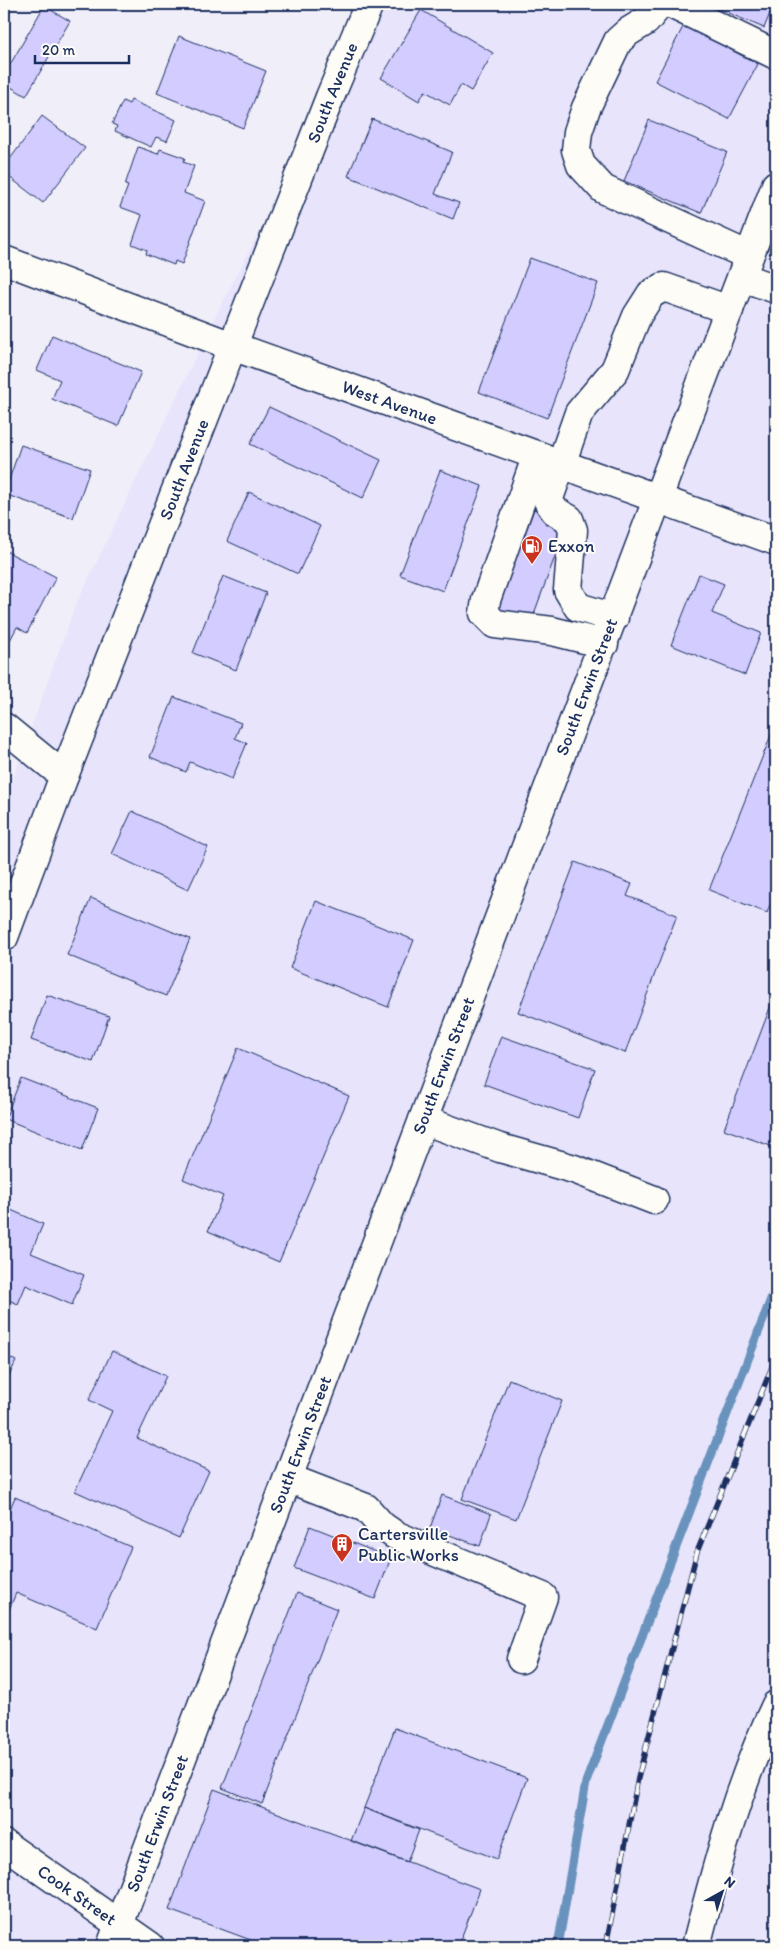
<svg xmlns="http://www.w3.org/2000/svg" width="780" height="1950" font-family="Itim,sans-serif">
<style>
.built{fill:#e7e4fb}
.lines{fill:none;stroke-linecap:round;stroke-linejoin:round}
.stream{stroke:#6993bd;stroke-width:9}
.building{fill:#d2ccff;stroke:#1b2f5e}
.minor-casing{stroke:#1b2f5e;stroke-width:31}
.major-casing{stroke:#1b2f5e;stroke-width:31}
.minor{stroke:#fdfcf7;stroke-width:28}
.major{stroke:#fdfcf7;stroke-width:28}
.rail-casing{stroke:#1b2f5e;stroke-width:5.5}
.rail{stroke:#fdfcf7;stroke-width:4;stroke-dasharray:11;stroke-linecap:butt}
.labels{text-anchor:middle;stroke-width:4;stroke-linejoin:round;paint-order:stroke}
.street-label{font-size:18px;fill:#1b2f5e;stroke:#fdfcf7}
.poi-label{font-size:18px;fill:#1b2f5e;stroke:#fdfcf7;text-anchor:start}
</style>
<rect width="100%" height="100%" fill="#f0eef9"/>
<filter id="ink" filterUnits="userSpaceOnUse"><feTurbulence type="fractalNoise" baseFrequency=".02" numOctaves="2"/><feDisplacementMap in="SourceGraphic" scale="10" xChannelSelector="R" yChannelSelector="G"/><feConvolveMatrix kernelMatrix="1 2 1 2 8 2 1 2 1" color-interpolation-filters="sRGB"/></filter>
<g filter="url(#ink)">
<path class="built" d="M 374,4 L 776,4 L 776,1946 L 4,1946 L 4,804 L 74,609 L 218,311 L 330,97 Z"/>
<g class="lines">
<path class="stream" d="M 558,1946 L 586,1782 L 776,1286"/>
</g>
<path class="building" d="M 707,4 L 774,4 L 764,28 Z
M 44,6 L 70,21 L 26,96 L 4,83 L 4,75 Z
M 421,10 L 493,53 L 471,91 L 461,85 L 450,105 L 425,91 L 419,101 L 381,78 Z
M 684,25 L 758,64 L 729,119 L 655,81 Z
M 179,36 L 266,71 L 243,128 L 157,93 Z
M 131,100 L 176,120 L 167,141 L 156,137 L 151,147 L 115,131 L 117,126 L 112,124 L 123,101 L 129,104 Z
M 42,116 L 85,148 L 43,203 L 4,173 L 4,167 Z
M 372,119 L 452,152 L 435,194 L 459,203 L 453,219 L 348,176 Z
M 649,120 L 727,152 L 701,213 L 624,181 Z
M 138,147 L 158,154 L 160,149 L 185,158 L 183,162 L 194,166 L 184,193 L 205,201 L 182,264 L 175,261 L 174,265 L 146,254 L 147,250 L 132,244 L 142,215 L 120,207 L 128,186 L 125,185 Z
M 530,258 L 598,283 L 547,418 L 479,392 Z
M 52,335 L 141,372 L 118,426 L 52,399 L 60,380 L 37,370 Z
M 269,407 L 381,460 L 363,498 L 250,444 Z
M 21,445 L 90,469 L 73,518 L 4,494 Z
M 440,470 L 482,486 L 443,591 L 400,575 Z
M 249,492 L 320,526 L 298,574 L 227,541 Z
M 534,509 L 568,521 L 531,622 L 497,610 Z
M 4,550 L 56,577 L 27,633 L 17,627 L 9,642 L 4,639 Z
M 699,574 L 724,584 L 712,613 L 761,633 L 745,675 L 671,645 Z
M 223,576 L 266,593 L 236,670 L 193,653 Z
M 174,697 L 241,723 L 235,738 L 247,743 L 232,779 L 190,762 L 186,772 L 150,757 Z
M 776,723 L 776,889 L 767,913 L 709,890 Z
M 132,811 L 208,847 L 188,890 L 112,854 Z
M 575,862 L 632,884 L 627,896 L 677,915 L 625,1053 L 518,1012 Z
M 91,898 L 190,939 L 166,996 L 67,955 Z
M 316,901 L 414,940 L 388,1007 L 290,968 Z
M 776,992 L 776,1148 L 724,1129 Z
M 47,995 L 109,1016 L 93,1062 L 31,1040 Z
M 501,1036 L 595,1069 L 578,1118 L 484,1084 Z
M 238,1048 L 349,1096 L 279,1262 L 208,1231 L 223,1196 L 183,1179 Z
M 21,1078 L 98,1108 L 82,1150 L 5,1119 Z
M 4,1207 L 43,1224 L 31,1253 L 84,1275 L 72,1305 L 26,1285 L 18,1304 L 4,1298 Z
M 112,1351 L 166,1376 L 137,1438 L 209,1471 L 179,1538 L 75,1491 L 112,1411 L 89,1400 Z
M 4,1355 L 16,1361 L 4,1387 Z
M 509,1379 L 562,1401 L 516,1519 L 462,1499 Z
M 442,1495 L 491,1514 L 480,1546 L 430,1528 Z
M 15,1497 L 131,1547 L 97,1628 L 16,1593 L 4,1622 L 4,1523 Z
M 310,1526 L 391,1558 L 375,1599 L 294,1568 Z
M 297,1593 L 337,1609 L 262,1804 L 222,1788 Z
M 395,1728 L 527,1778 L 497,1859 L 364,1808 Z
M 214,1789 L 480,1889 L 458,1946 L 267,1946 L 169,1910 Z
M 364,1808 L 419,1830 L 407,1862 L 351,1841 Z"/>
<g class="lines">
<g class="minor-casing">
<g id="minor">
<path d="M 660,4 L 646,21 L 628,32 L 618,41 L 586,108 L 578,132 L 576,150 L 581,165 L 603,189 L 749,256"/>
<path d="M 671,4 L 776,55"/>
<path id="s1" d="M 4,260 L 232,346 L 776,541"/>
<path d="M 742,277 L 776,289"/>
<path d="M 537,455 L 486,600 L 484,613 L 495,624 L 552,631 L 604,644"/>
<path d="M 614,618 L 578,607 L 568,590 L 573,530 L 569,519 L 555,511 L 548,501 L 579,413 L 615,370 L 637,316 L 651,294 L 664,287 L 729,310"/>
<path d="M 4,727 L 64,776"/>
<path id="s2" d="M 4,937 L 64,776 L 330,97 L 369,4"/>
<path d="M 423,1120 L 500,1148 L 574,1169 L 654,1200"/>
<path d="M 288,1478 L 366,1508 L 382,1526 L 395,1535 L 543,1597 L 521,1659"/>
<path id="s3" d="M 4,1844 L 150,1946"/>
<path id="s4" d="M 111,1946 L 776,185"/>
</g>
</g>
<g class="major-casing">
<path id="major" d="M 696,1946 C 717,1864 739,1782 776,1705"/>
</g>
<use href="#minor" class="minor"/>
<use href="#major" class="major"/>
<g class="rail-casing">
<path id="rail" d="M 606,1946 L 638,1778 L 697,1552 L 776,1357"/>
</g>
<use href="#rail" class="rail"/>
</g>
</g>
<defs>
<g id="fuel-pin" transform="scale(1.125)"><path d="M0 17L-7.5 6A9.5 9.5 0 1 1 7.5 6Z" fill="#c8321e" stroke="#fdfcf7"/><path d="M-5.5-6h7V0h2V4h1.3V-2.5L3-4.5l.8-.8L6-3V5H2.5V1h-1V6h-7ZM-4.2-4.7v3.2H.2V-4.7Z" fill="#fff"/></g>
<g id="building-pin" transform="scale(1.125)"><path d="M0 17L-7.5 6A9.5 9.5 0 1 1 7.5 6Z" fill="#c8321e" stroke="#fdfcf7"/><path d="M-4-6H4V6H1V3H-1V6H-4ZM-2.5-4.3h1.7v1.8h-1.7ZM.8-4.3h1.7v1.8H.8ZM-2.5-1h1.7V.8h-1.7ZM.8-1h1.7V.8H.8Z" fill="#fff"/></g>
</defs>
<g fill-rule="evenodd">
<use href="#fuel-pin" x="532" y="546"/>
<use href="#building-pin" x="342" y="1544"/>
</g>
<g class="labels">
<g class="street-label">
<text dy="6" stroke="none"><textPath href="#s2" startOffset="906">South Avenue</textPath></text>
<text dy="6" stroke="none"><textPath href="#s1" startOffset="411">West Avenue</textPath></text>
<text dy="6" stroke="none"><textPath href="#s2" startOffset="501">South Avenue</textPath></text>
<text dy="6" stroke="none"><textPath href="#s4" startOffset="1346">South Erwin Street</textPath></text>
<text dy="6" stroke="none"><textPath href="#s4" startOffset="941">South Erwin Street</textPath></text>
<text dy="6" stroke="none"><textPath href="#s4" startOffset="536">South Erwin Street</textPath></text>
<text dy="6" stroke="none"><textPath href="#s4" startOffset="131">South Erwin Street</textPath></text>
<text dy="6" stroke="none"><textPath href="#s3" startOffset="89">Cook Street</textPath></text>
</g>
<g class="poi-label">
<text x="548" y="552">Exxon</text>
<text x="358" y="1540">Cartersville<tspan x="358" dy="21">Public Works</tspan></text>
</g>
</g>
<rect width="780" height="1950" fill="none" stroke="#fdfcf7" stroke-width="20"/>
<rect x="10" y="10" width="760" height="1930" fill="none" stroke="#1b2f5e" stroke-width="2" filter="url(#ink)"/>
<g transform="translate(722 1892) rotate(39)" stroke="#fdfcf7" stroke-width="4" paint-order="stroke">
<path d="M0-4L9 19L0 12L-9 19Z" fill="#1b2f5e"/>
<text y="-8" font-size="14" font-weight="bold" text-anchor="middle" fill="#1b2f5e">N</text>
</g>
<path d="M35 55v8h94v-8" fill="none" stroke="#1b2f5e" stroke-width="2.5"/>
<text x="42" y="55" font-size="15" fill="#1b2f5e" stroke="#fdfcf7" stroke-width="4" paint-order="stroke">20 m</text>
</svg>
